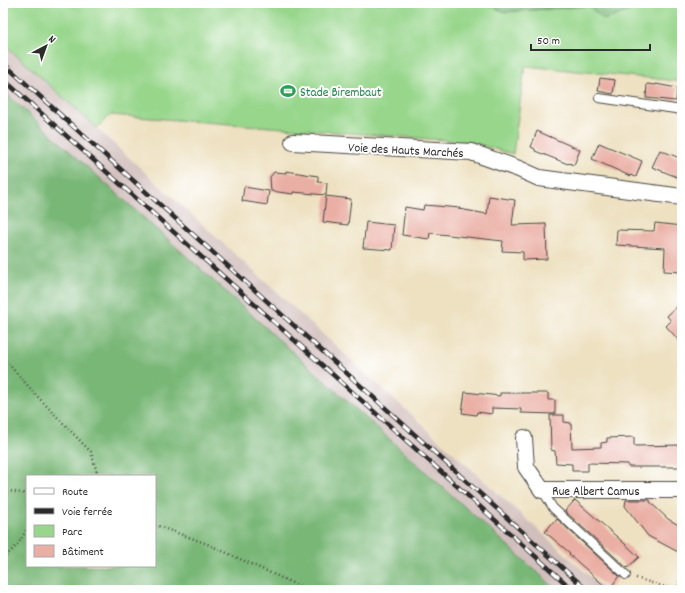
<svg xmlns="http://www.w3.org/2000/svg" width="685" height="593" font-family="Dekko,sans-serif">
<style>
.industrial{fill:#d1bfbd}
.green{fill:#97d68b;stroke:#61805b}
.forest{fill:#79b777;stroke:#527151;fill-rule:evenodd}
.building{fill:#eaafa4}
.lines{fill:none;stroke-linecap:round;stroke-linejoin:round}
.service-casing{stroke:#484642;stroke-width:10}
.minor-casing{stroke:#484642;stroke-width:18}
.path{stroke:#484642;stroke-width:2.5;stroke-dasharray:1 3;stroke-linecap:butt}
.service{stroke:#fff;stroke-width:8}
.minor{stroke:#fff;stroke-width:16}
.rail-casing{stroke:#2b2b2b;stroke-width:4.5}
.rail{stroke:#fff;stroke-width:3;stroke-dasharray:9;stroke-linecap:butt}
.labels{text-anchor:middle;stroke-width:4;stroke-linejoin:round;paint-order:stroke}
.leisure-label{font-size:13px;fill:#27864d;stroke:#fff;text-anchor:start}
.street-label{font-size:13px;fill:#2b2b2b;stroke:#fff}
</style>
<rect width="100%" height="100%" fill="#fff"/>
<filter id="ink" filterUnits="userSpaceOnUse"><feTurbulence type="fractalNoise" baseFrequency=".025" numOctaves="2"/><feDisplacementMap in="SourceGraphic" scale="8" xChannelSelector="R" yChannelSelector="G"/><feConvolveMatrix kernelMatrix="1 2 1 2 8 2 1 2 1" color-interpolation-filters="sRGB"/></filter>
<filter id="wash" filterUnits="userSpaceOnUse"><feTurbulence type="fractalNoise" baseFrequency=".012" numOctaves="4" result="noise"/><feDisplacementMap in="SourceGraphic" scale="16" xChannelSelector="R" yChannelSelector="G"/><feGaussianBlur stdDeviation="0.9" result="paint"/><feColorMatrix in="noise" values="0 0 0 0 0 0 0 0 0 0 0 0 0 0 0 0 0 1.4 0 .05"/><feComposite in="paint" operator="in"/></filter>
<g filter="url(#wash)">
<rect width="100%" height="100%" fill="#eee1c1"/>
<path class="industrial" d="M 3,43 L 452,452 L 605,590 L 557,590 L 3,91 Z"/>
<path class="green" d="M 3,3 L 485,3 L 505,12 L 589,6 L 637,8 L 638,3 L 682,3 L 682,82 L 659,79 L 525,66 L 513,154 L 469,142 L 110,115 L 97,128 L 3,43 Z"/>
<path class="forest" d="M 485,3 L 638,3 L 638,8 L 604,20 L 589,6 L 504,12 Z
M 3,91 L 557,590 L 3,590 ZM 27,476 L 155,476 L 155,566 L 27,566 Z"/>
<g id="blocks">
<path class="building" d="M 600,78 L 615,80 L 613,94 L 598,91 Z
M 647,84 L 656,85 L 656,84 L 677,88 L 676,101 L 646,98 Z
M 537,131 L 580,150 L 574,165 L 569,163 L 568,164 L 535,151 L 535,149 L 531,147 Z
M 599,143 L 642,161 L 636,177 L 631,175 L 630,176 L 592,159 Z
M 660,150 L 682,159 L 682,179 L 652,167 Z
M 286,171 L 318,176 L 318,182 L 327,183 L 326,195 L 293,192 L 293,194 L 271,191 L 270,177 L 274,172 L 286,173 Z
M 244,187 L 269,191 L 267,205 L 242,201 Z
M 326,196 L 351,199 L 348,225 L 323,222 Z
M 489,196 L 515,200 L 512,225 L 546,224 L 547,259 L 523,260 L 523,252 L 502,251 L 503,241 L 430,233 L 429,239 L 402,235 L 405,207 L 423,210 L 424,205 L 460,208 L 459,209 L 487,214 Z
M 366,222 L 394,225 L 392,250 L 363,248 Z
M 655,223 L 682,226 L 682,272 L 664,271 L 665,248 L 616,245 L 617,230 L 654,231 Z
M 682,302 L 682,344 L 666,326 L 671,321 L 667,316 Z
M 465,392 L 500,396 L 500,393 L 548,393 L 548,400 L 555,400 L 555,414 L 521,413 L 521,409 L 492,408 L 492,414 L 477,412 L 476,415 L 462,413 Z
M 550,415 L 564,415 L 564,422 L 571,423 L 572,448 L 601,447 L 601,443 L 607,442 L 607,438 L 634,437 L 634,446 L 682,445 L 682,467 L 628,467 L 628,464 L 588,463 L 588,471 L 572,471 L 572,464 L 556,463 L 555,451 L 551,450 Z
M 575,500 L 624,543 L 639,557 L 627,568 L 565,511 Z
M 626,500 L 650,500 L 650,502 L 668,519 L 682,527 L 682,554 L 648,536 L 625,506 Z
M 557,519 L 619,576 L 609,590 L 569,554 L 570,553 L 545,532 L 554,521 L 555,522 Z"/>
</g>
</g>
<g filter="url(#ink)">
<use href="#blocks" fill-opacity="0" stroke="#484642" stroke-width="1"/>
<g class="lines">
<g class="service-casing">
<path id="service" d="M 599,98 L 682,110
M 542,490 L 553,508 L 626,575"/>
</g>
<g class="minor-casing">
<path id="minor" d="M 293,142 L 471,152 L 519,169 L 539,178 L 682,197
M 524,438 L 526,467 L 542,490 L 682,490"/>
</g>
<path class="path" d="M 3,358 L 36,395 L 91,452 L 98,476
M 3,490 L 27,494
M 155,525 L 205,543 L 308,590
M 3,559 L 18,544 L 27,529
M 636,578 L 675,590
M 676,590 L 682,575"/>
<use href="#service" class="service"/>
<use href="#minor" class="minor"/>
<g class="rail-casing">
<path id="rail" d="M 3,63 L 587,590
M 3,79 L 573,590"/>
</g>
<use href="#rail" class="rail"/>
</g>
</g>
<defs>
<g id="stadium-bare" transform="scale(1.2)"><path d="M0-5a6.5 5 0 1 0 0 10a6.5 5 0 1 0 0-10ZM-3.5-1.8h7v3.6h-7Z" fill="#2e9e5b" stroke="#fff" stroke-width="2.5" paint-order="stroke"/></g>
</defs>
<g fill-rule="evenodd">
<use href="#stadium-bare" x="288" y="91"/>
</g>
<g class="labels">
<g class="leisure-label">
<text x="300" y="96">Stade Birembaut</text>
</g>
<g class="street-label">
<text transform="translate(406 149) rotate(3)" y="5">Voie des Hauts Marchés</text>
<text x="596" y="495">Rue Albert Camus</text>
</g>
</g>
<rect width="685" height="593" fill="none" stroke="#fff" stroke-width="16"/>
<rect x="26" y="475" width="130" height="92" fill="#ffffff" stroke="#aaaaaa"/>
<rect x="34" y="488" width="20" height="6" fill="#ffffff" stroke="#aaaaaa"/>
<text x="62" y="495" font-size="12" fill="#2b2b2b">Route</text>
<rect x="34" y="508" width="20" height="6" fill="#2b2b2b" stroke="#aaaaaa"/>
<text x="62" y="515" font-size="12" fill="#2b2b2b">Voie ferrée</text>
<rect x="34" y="525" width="20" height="12" fill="#97d68b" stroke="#aaaaaa"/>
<text x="62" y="535" font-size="12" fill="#2b2b2b">Parc</text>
<rect x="34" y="545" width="20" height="12" fill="#eaafa4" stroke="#aaaaaa"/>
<text x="62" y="555" font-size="12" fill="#2b2b2b">Bâtiment</text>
<g transform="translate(46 46) rotate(41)" stroke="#ffffff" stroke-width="3" paint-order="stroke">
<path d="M0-3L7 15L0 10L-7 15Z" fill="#2b2b2b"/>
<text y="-6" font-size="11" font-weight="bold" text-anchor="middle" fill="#2b2b2b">N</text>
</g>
<path d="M531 44v6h119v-6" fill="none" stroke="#2b2b2b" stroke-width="2"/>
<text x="537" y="44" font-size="12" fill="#2b2b2b" stroke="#ffffff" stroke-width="3" paint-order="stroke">50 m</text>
</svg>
